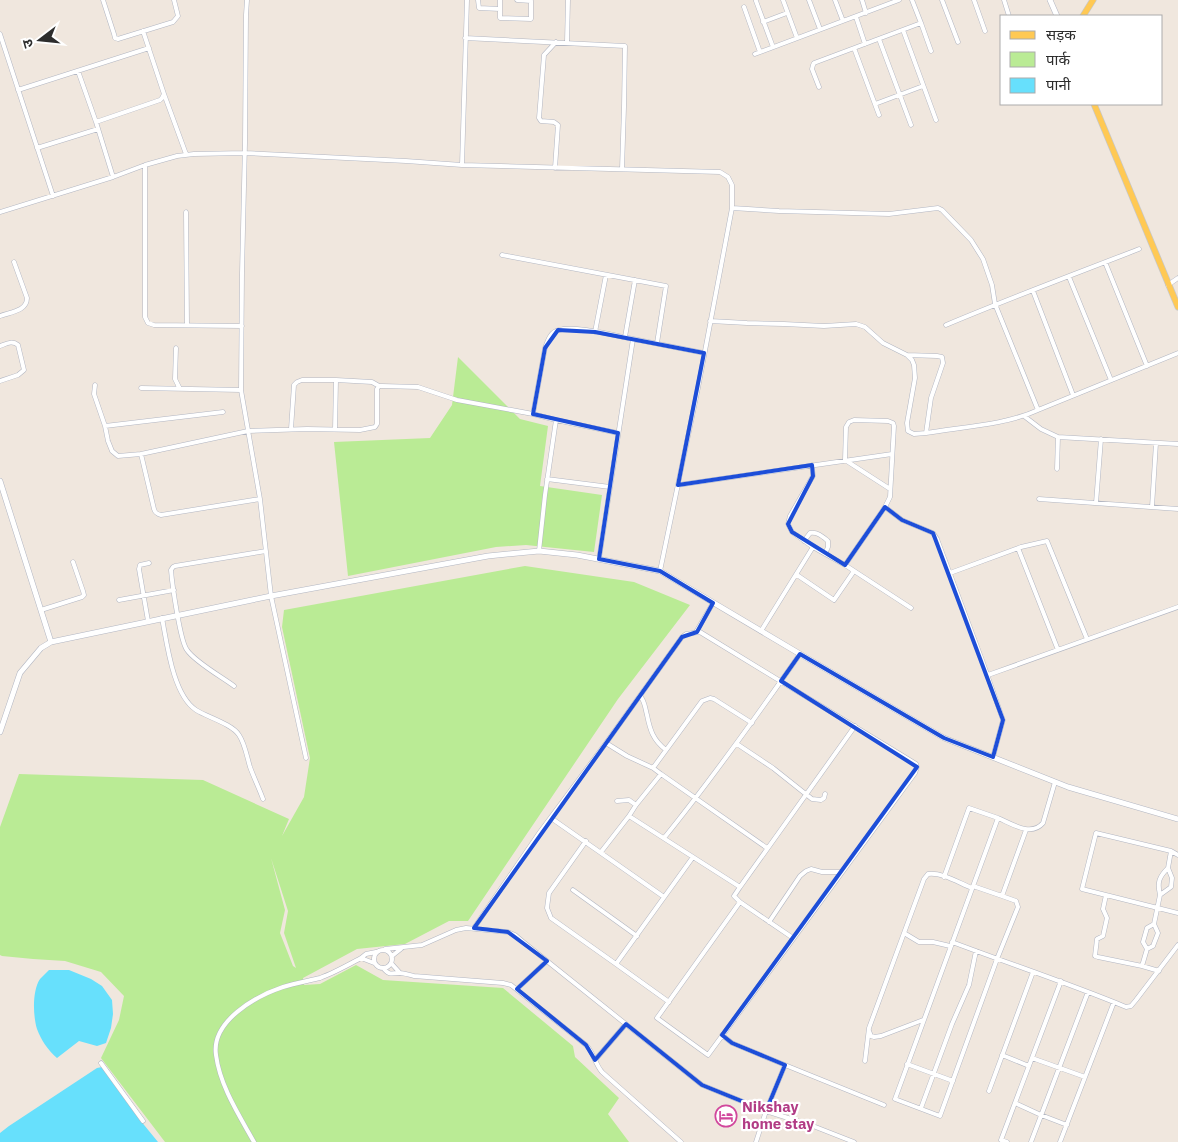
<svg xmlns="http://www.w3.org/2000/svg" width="1178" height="1142" font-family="'IBM Plex Sans','Noto Sans Devanagari',sans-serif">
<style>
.green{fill:#baeb95;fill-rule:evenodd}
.water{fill:#67e0fc}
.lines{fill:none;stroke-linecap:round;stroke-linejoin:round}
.street-casing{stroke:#b2b6c2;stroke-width:5}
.secondary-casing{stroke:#b2b6c2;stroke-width:6}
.primary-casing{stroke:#c8c8c8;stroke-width:7}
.street{stroke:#fff;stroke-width:4}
.secondary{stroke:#fff;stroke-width:5}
.primary{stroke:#ffc954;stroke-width:5.5}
.marked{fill:none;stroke:#1d4ed8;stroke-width:4;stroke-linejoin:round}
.labels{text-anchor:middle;stroke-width:4.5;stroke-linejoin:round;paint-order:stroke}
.hotel-label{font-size:15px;font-weight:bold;fill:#b23c85;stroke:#fff;text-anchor:start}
</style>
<rect width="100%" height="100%" fill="#f0e7de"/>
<path class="green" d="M 458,357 L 520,419 L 548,426 L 540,486 L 602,495 L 594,552 L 526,545 L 496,547 L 348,576 L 334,442 L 430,438 L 452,405 Z
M 525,566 L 634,582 L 690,605 L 618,699 L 468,921 L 449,921 L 405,944 L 357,949 L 303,978 L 304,985 L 320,984 L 356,965 L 383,980 L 503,988 L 573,1046 L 575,1057 L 619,1098 L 608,1114 L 629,1142 L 165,1142 L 101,1058 L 119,1020 L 124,996 L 101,972 L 65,961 L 33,959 L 2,956 L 0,955 L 0,827 L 19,774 L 203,780 L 289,819 L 282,836 L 304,797 L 310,758 L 282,627 L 284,610 ZM 271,858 L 288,911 L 284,933 L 296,968 L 293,966 L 280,933 L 285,910 Z"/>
<path class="water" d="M 49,970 L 69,970 L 91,979 L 102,986 L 112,1000 L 113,1014 L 111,1028 L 106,1043 L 97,1046 L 79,1041 L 57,1058 C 48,1050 41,1040 37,1029 C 33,1016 32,991 40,979 C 43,976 46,973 49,970 Z
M 102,1067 L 140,1120 L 158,1142 L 0,1142 L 0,1133 L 9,1126 L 97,1068 Z"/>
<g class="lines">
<g class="street-casing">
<path id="street" d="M 103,0 L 114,34 L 115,38 L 118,39 L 173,22 L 178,16 L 174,0
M 247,0 L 246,15 L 245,143 L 242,273 L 241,390 L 260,499 L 271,596 L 306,758
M 478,0 L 479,8 L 500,9
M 500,0 L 500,18 L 531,19 L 531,1 L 517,0
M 783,0 L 797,38
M 809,0 L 820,29
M 835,0 L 843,21
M 862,0 L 866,13
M 942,0 L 958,42
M 974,0 L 985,31
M 1004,0 L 1009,16
M 756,1 L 773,47
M 744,7 L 760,52
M 856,17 L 865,44
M 763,22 L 787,13
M 921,23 L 931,51
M 903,30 L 936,120
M 0,34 L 53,196
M 465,38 L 625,46 L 624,107 L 622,169
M 879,39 L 911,125
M 567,42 L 568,0
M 854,48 L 879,115
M 755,54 L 899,0
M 78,71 L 96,122
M 819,87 L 812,69 L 813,65 L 814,63 L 921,23 L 912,0
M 18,90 L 149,48
M 164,94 L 186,154
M 875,104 L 923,86
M 37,148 L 98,129
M 145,165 L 145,317 L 148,323 L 154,325 L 242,326
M 462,165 L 467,0
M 555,168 L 558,125 L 554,122 L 541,121 L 539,118 L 544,55 L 556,42
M 113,177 L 96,122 L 160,100 L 162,98 L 164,94 L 143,31
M 732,208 L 779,211 L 889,214 L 938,208 L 942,210 L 971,240 L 983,259 L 992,285 L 995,304 L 1038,410
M 0,212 L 113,177 L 145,165 L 177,156 L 194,154 L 245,153 L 406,161 L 462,165 L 720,172 L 728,177 L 732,185 L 732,208 L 698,388 L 660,571
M 186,212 L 187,325
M 502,255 L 666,286 L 657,343
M 1105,262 L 1147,366
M 1069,277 L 1111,380
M 1168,285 L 1178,278
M 1033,291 L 1073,395
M 0,316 C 11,312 27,311 27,298 L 14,262
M 710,321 L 747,323 L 784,324 L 824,326 L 856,324 L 865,327 L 883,343 L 907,355 L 912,360 L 914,365 L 915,378 L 907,423 L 908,431 L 914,434 L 926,433 C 961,427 1006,425 1038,410 L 1178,353
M 946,325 C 1010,298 1075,274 1139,249
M 595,332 L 606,275
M 625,337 L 635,280
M 0,346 C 6,344 12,340 18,345 L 24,370 L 18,375 L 0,381
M 176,348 L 175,379 L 180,389
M 907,355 L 937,356 L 942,357 L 943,363 L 931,398 L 926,433
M 95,385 L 94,394 L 105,426 L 108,441 L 112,451 L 118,456 L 141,454
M 141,388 L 241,390
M 1024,416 L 1041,429 L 1058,437 L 1178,444
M 556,420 L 618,433
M 105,426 L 223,412
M 291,429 L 294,385 L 297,382 L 302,380 L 336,380 L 372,382 L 379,386
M 335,430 L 336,380
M 812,465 L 813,476 L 790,516 L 788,524 L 792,532 L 813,547 L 845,565 L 885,507 L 902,520 L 933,533 L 937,539 L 982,660 L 1003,720 L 993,757
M 1057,469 L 1058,437
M 547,479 L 610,487
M 678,485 L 892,454
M 260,499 L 161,515 C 157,514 155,513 154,509 L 141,454 L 248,431 L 307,429 L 360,430 L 375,427 L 377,424 L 377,389 L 379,386 L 382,386 L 418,387 L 457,400 L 533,414
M 1039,499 L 1178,509
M 1096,503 L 1101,439
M 885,507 L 890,497 L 894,426 L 893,423 L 888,421 L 854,420 L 849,422 L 846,427 L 845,460 L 890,489
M 1152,507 L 1156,443
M 804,541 L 810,533 C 818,532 822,536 828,541 L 828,547 L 825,554
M 1018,548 L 1058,650
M 539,551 L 545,495 L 556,420 L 533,414 L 545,348 C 548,340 550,332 559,330 C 574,325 616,336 633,339
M 599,559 L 633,339 L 704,353
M 845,565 L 911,608
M 950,573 L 1021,547 L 1047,541 L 1087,639
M 797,575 L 834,600 L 854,571
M 119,600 L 174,590
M 41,610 L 82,597 L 84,595 L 83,591 L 73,562
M 162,618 C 167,644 173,695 196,710 C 207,717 232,724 239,735 C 245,744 247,757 250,767 C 254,778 259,788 263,799
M 148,621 L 139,569 L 140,565 L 149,563
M 761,631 L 813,547
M 696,632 L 713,603
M 988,675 L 1178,607
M 234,686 C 222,677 195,662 187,650 C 180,641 172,583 171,570 L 173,567 L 175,566 L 266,551
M 640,696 C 645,701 645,708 647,715 C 650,730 653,740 666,750
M 737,744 L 773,768 L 812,799 L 821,800 L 824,798 L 825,794
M 653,768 L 702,701 L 710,698 L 714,699 L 752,723
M 661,774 L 653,768 L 627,756 L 606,743 L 682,637 L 686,634 L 700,632 L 916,764 L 917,767 L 915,773 L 708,1055 L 657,1018 L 740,902 L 793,938
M 617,801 L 629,800 L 636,805 L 661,774 L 767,848
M 629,816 L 636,805
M 551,818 L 664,897
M 1026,830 L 1002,896 L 1016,901 L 1018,907 L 997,959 L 940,1116 L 895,1099 L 998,818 C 1012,824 1031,837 1043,823 L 1055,782
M 664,838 C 712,779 756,717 800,654
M 586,841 L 549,893 L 547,908 L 551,918 L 616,964
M 601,852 L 629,816 L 693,857
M 1178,855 L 1171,851 L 1096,833 L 1082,889 L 1178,913
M 944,877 L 969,808 L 998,818
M 973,886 L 1002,896
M 740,887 L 855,726
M 573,890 L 637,936
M 1106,895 L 1103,909 L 1107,918 L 1103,936 L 1097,939 L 1095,956 L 1098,957 L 1142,966 L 1159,971
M 1160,895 C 1157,882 1159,877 1168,868
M 769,922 L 800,876 L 806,871 L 811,869 L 822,872 L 841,872
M 474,928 L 540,832 L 606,743
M 904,933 L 924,879 L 928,874 C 942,872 959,883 972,888
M 952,942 C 1010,964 1068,983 1126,1007 L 1131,1006 L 1136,1000 L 1178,945
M 385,949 L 422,945 L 456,930 L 466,928 L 508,932 L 515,935 L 522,941 L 702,1085 L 766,1111 L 785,1065 L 732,1043 L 722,1035
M 1147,949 L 1143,942 L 1147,928 L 1154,924
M374 959a9 9 0 1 1 18 0a9 9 0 1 1-18 0Z
M 392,956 L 402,948
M 361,958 L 374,963
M 391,963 L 400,973
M 1142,966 L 1147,949 L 1153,946 L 1158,933 L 1154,924 L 1160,895 L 1171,887 L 1172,878 L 1168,868 L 1171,851
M 383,968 C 390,976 391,973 400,973 C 404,973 409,975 414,976 L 503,983 L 511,985 L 586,1045 C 594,1053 595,1064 602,1072 L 681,1142
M 517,989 L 547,961
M 669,1002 L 616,964 L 693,857 L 740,887 L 734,896 L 740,902
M 869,1031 L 871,1036 L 874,1037 L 881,1036 L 923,1020
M 1002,1055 L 1029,1066
M 1032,1058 L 1085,1077
M 595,1060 L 626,1024
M 865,1061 L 869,1028 L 904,933 L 919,942 L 933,942 L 950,946
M 101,1063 L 143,1121
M 907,1064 L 953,1081
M 785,1065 L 884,1105
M 989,1091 L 1033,972
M 1015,1103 L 1041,1115 L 1067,1125
M 921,1108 L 952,1024 L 969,985 L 976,951
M 254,1142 C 239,1115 220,1086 216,1055 C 211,1021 256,996 283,987 C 295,983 308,981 320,978 C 334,973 348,965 361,958 L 366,954 L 376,952
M 756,1142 L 766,1111 L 813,1126 L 854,1142
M 1007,1142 L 1001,1140 L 1061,981
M 1031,1142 L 1088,992
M 1060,1142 L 1114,1002"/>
</g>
<g class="secondary-casing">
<path id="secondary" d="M 1050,0 L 1057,16
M 0,481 L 51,642
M 0,732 L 20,673 L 41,648 L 51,642 L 271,596 L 488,556 L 539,551 L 577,555 L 660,571 L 800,654 L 944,738 L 1068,787 L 1178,819"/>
</g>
<g class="primary-casing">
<path id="primary" d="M 1083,16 L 1093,0
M 1094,104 L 1178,307"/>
</g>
<use href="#street" class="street"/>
<use href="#secondary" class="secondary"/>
<use href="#primary" class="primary"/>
</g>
<path class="marked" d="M 558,330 L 595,332 L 704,353 L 678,485 L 812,465 L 813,476 L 788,524 L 792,532 L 845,565 L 885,507 L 902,520 L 933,533 L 1003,720 L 993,757 L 944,738 L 800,654 L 781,681 L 917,767 L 722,1035 L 732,1043 L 785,1065 L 766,1111 L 702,1085 L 626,1024 L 595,1060 L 586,1045 L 517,989 L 547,961 L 508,932 L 474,928 L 682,637 L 697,632 L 713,603 L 660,571 L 599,559 L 618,433 L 533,414 L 545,348 Z"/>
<defs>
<g id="hotel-ring" transform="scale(1.125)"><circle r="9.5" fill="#fff" stroke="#d1479c" stroke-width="1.5"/><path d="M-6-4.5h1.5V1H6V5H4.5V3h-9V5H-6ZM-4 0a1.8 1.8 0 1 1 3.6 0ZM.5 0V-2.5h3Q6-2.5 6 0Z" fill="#d1479c"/></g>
</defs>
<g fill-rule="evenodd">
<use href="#hotel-ring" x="726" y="1116"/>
</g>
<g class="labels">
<g class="hotel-label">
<text x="742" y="1112">Nikshay<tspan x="742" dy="17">home stay</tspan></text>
</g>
</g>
<rect x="1000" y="15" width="162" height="90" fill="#ffffff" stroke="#ababab"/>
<rect x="1010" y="31" width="25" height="8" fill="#ffc954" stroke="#ababab"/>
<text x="1046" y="40" font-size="15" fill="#2d2d2d">सड़क</text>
<rect x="1010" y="52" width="25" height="15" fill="#baeb95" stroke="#ababab"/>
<text x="1046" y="65" font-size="15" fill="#2d2d2d">पार्क</text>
<rect x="1010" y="78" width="25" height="15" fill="#67e0fc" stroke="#ababab"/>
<text x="1046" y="90" font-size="15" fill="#2d2d2d">पानी</text>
<g transform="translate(40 40) rotate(254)" stroke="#ffffff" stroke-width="4" paint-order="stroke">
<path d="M0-4L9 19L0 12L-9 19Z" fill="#2d2d2d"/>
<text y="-8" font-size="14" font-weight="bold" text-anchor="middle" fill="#2d2d2d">उ</text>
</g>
</svg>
